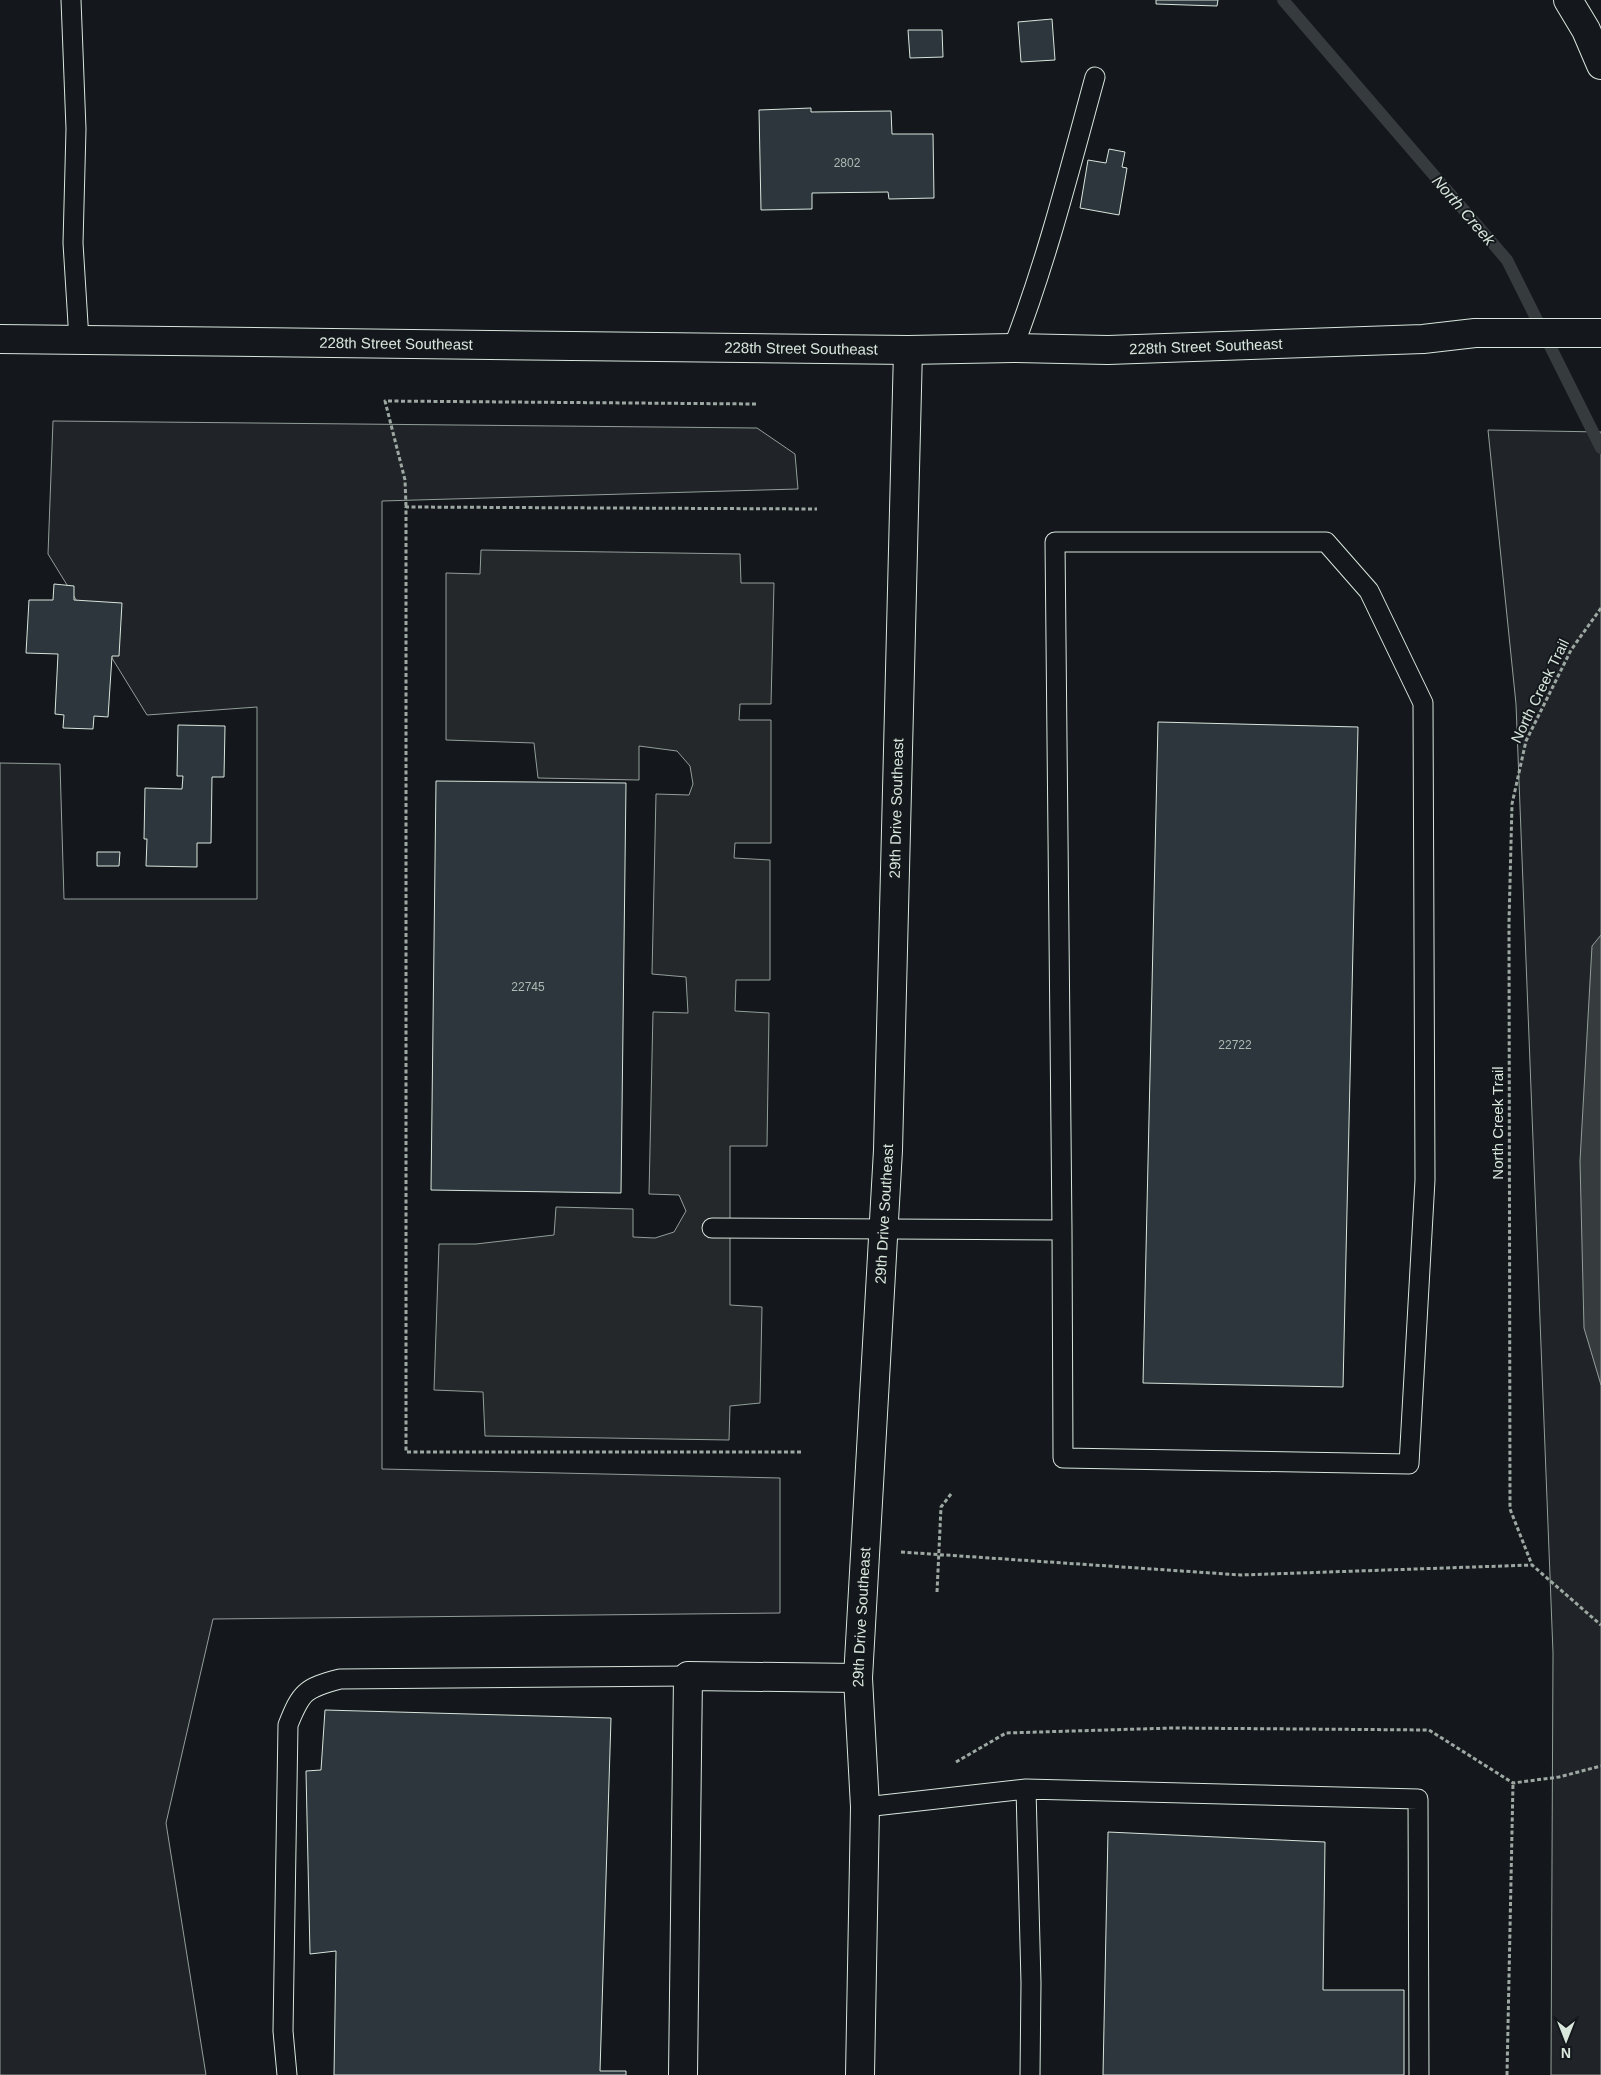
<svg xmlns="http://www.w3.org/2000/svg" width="1601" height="2075" font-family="Arial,sans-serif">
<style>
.green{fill:#202428;stroke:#939e99}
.parking{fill:#24282b;stroke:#939e99}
.water{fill:#363b3e;stroke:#939e99}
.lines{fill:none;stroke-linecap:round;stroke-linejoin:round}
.stream{stroke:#363b3e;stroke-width:12}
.building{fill:#2c363c;stroke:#d8e6dc}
.service-casing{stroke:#d8e6dc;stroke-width:21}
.minor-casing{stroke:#d8e6dc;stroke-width:30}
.tertiary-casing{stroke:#d8e6dc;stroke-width:30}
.secondary-casing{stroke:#d8e6dc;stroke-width:30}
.path{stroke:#9da8a2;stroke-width:3;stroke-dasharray:4 2.5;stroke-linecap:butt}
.service{stroke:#14181c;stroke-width:19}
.minor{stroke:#14181c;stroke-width:28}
.tertiary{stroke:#14181c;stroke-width:28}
.secondary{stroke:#14181c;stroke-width:28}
.labels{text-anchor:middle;stroke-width:4;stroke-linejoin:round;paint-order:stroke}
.number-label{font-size:12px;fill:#adbab4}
.street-label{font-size:15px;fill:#d8e6dc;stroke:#14181c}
.water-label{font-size:16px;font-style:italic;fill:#d8e6dc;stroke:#14181c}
</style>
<rect width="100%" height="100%" fill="#14181c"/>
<path class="green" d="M 53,421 L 757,428 L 795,454 L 798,489 L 382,501 L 382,1469 L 780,1478 L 780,1613 L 213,1619 L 166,1823 L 206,2075 L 0,2075 L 0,763 L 60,764 L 64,899 L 257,899 L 257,707 L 147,715 L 48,554 Z
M 1488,430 L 1601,432 L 1601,2075 L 1551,2075 L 1553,1653 L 1516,704 Z"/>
<path class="parking" d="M 481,550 L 740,554 L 741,583 L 774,583 L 771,704 L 740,704 L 739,720 L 771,720 L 771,843 L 735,843 L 734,858 L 770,860 L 770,980 L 736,980 L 735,1011 L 769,1013 L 767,1146 L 730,1146 L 730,1305 L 762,1307 L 760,1403 L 730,1406 L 729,1440 L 485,1436 L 483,1392 L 434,1390 L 439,1244 L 476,1244 L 554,1235 L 556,1207 L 633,1209 L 633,1237 L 655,1238 L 674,1232 L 686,1211 L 679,1195 L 649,1194 L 653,1012 L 688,1013 L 686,977 L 652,974 L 656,794 L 689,795 L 693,784 L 690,766 L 677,751 L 639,746 L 639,780 L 538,778 L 534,743 L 446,740 L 446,573 L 480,574 Z"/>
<path class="water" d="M 1601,935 L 1601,1385 L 1584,1328 L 1580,1161 L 1592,946 Z"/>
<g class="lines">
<path class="stream" d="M 1283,0 L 1507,260 L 1601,448"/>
</g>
<path class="building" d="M 1156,0 L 1218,0 L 1217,6 L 1156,4 Z
M 1052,19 L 1055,60 L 1021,62 L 1018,22 Z
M 908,30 L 942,30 L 943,57 L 910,58 Z
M 811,108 L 811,112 L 891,111 L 892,134 L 933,134 L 934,198 L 889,199 L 888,192 L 812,193 L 812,209 L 761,210 L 759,110 Z
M 1109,149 L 1125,152 L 1122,167 L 1127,168 L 1119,215 L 1080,208 L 1088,160 L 1106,163 Z
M 54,584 L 74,586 L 74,600 L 122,603 L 119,656 L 112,656 L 108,717 L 94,716 L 93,729 L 63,728 L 64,715 L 55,714 L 58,654 L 26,653 L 29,600 L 53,600 Z
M 1158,722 L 1358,727 L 1343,1387 L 1143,1383 Z
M 178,725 L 225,726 L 224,777 L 212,777 L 211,843 L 197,843 L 197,867 L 146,866 L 147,839 L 144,839 L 145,788 L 182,789 L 183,776 L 177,776 Z
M 436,781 L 626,783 L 621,1193 L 431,1190 Z
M 97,852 L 120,852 L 119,866 L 97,866 Z
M 325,1710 L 611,1718 L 600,2071 L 626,2071 L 626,2075 L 334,2075 L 336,1951 L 310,1954 L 306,1771 L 321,1770 Z
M 1108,1832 L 1325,1842 L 1323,1990 L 1404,1990 L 1404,2075 L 1103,2075 Z"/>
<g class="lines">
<g class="service-casing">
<path id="service" d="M 71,0 L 76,129 L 73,243 L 79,340
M 1013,348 C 1047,260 1070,168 1095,77
M 712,1228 L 1062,1230 L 1063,1458 L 1409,1464 L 1425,1180 L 1423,703 L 1369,591 L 1326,542 L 1055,542 L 1062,1230
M 865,1807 L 1026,1789
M 287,2075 L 283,2031 L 288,1725 C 301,1692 305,1688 340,1679 L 688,1676
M 1030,2075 L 1031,1983 L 1026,1789 L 1418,1799 L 1419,2075"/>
</g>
<g class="minor-casing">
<path id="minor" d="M 683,2075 L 688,1676 L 858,1678"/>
</g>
<g class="tertiary-casing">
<g id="tertiary">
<path d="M 1568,0 L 1586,30 L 1601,65"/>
<path id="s1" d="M 860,2075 L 865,1807 L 858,1678 L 888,1150 L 908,350"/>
</g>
</g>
<g class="secondary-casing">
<g id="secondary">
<path id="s2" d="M 0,339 L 908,350 L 1013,348 L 1108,350 L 1423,339 L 1475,333 L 1601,333"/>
</g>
</g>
<path class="path" d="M 406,506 L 405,480 L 385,401 L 756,404
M 1601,608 L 1571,650 L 1526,741 L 1512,804 L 1509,922 L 1510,1509 L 1532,1565 L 1601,1625
M 801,1452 L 406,1452 L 406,507 L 817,509
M 901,1552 L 1241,1575 L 1532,1565
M 937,1592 L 941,1507 L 951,1494
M 956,1762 L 1006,1733 L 1173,1728 L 1429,1730 L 1513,1783 L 1559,1777 L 1601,1766
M 1507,2075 L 1513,1783"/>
<use href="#service" class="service"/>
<use href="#minor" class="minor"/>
<use href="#tertiary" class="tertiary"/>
<use href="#secondary" class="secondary"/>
</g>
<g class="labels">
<g class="number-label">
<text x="847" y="167">2802</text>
<text x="528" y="991">22745</text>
<text x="1235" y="1049">22722</text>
</g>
<g class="street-label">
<text dy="5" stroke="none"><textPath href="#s2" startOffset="396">228th Street Southeast</textPath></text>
<text dy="5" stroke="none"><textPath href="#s2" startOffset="1206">228th Street Southeast</textPath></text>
<text dy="5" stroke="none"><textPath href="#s2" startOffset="801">228th Street Southeast</textPath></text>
<text transform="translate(1540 691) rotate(-64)" y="5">North Creek Trail</text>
<text dy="5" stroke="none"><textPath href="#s1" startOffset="1268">29th Drive Southeast</textPath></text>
<text transform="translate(1498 1123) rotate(-90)" y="5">North Creek Trail</text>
<text dy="5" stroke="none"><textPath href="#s1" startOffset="862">29th Drive Southeast</textPath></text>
<text dy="5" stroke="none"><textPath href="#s1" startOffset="458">29th Drive Southeast</textPath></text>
</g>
<g class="water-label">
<text transform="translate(1464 210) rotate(49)" y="6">North Creek</text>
</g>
</g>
<g transform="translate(1566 2040) rotate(180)" stroke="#14181c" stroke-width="4" paint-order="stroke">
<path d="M0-4L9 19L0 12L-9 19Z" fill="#d8e6dc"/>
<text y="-8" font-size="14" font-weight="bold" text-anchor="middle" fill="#d8e6dc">N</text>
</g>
</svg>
